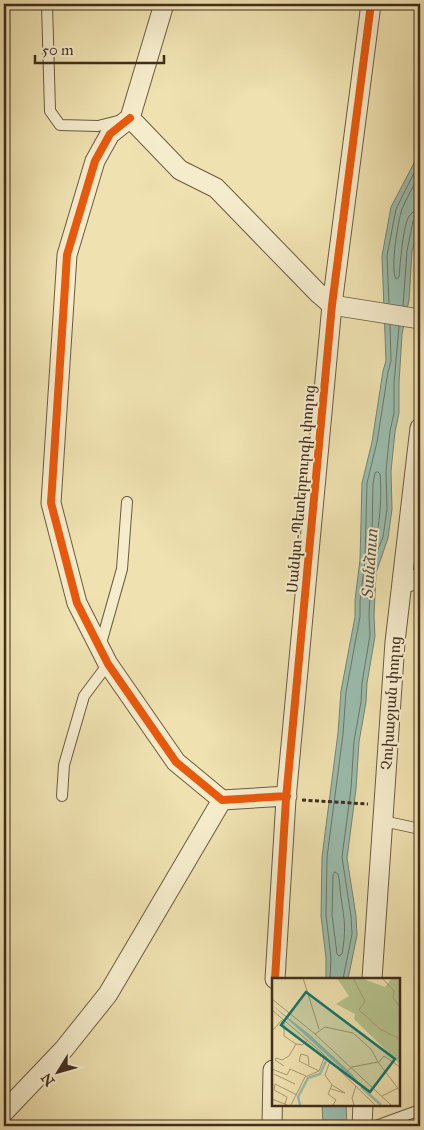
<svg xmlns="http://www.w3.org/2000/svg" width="424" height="1130" font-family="'IM FELL Great Primer','Noto Serif Armenian',serif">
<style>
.water{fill:#9abdae;stroke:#768375}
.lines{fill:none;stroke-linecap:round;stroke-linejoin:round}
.shore{stroke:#6e7566;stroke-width:1}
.lane-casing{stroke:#6c5a43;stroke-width:12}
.street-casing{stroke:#6c5a43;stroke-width:21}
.path{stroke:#412d1f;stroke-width:3;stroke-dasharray:4 2.5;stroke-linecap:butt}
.lane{stroke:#f5eccc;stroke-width:10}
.street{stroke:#f5eccc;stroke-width:19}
.cycleway-casing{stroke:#f5eccc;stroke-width:11}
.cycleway{stroke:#e8590c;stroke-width:8}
.labels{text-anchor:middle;stroke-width:4;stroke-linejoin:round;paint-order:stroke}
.street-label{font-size:15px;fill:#412d1f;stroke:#f5eccc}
.water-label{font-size:16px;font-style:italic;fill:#575143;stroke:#f5eccc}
.inset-river{fill:none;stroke:#9abdae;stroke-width:2.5}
.inset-road{fill:none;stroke:#a99a76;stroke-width:1}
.view{fill:#0f766e;fill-opacity:0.15;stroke:#0f766e;stroke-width:2.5}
.inset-edge{fill:none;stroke:#412d1f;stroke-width:2.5}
</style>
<rect width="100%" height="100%" fill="#efe2b0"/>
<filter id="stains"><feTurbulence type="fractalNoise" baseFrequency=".004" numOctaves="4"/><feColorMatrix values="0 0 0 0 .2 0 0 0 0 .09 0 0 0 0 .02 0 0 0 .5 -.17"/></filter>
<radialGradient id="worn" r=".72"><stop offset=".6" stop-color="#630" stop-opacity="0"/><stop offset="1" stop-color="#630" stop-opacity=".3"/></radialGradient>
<path class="water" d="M 420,137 L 419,213 L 415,241 L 412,251 L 409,300 L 402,334 L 399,383 L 399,413 L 395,432 L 391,471 L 392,509 L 388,538 L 376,573 L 374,616 L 375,636 L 367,683 L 366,702 L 359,742 L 356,789 L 347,858 L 356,916 L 357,935 L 348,979 L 326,979 L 326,958 L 321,916 L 322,857 L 338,733 L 341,691 L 355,617 L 355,600 L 360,560 L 362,483 L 372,442 L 383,371 L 386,361 L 382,256 L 391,207 L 414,163 Z
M 322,1104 L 346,1104 L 347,1126 L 323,1126 Z"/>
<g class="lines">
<path class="shore" d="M 420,174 C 414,185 407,197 402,209 C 398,222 390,267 396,279 L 399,277 C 400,266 403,222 410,215 C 413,211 416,211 420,210
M 389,303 L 387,256 L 396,209 L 418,165 L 420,157
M 403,306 L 407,251 L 413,221 L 416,217 L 420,217
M 378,472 L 380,474 C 382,495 380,515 377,536 L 374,540 L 372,537 L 373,484 L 375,473 Z
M 335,872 L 338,874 C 340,882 340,890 341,898 C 345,921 346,931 342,954 L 339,956 L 337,954 L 332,915 L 333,875 Z
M 330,979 L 331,958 L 326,915 L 327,857 L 343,734 L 346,692 L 360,617 L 360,601 L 365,560 L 367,483 L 377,442 L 388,372 L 391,361 L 390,325
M 343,979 L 352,934 L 351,916 L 342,857 L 351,789 L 354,741 L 361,702 L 362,683 L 370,635 L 369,616 L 371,572 L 373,562 L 383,537 L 387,509 L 386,471 L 390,431 L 394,413 L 394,383 L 399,326"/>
<g class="lane-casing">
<path id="lane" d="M 47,4 L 50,111 L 60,125 L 98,126 L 122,120
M 100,647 L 122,569 L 127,502
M 62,796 L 64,765 L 84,696 L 108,664
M 383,821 L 420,829
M 376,1126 L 420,1110"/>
</g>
<g class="street-casing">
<path id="street" d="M 164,4 L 130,118 L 180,170 L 216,188 L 317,292 L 332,305 L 420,319
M 130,118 L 110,134 L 95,161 L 67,255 L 51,503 L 77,603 L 108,664 L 176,762 L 222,800 L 287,796
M 402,584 L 420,578
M 275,979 L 286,799 L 332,305 L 371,4
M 372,979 L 395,642 L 420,428
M 4,1112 L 64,1049 L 108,994 L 222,800
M 272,1126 L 273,1070
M 362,1126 L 363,1104"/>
</g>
<path class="path" d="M 302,800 L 368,804"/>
<use href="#lane" class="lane"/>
<use href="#street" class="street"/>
<g class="cycleway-casing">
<path id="cycleway" d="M 130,118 L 110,134 L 95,161 L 67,255 L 51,503 L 77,603 L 108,664 L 176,762 L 222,800 L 287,796
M 275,979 L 286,799 L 332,305 L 371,4"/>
</g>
<use href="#cycleway" class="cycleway"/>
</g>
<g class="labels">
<g class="street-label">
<text transform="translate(301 489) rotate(-85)" y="5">Սանկտ-Պետերբուրգի փողոց</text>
<text transform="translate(391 703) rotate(-86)" y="5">Չուխաջյան փողոց</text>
</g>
<g class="water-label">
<text transform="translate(369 564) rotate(-86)" y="6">Տանձուտ</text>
</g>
</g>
<g transform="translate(272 978)">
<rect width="128" height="128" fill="#efe2b0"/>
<path d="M 65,0 L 89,0 L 113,9 L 120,0 L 127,0 L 127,85 L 82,41 L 83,36 L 64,26 L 77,18 Z" fill="#b5c48e"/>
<path d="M 0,27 L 36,55 L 80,96 L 91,110 Z" fill="#9abdae"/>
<path class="inset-river" d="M 89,109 L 109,127M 28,127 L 26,119 L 36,100 L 48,96 L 54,83"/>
<path class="inset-road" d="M 31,0 L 47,51M 81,0 L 93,23 L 87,32 L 108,51 L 128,61M 110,0 L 122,13 L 121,20 L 128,29M 0,21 L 43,56 L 119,127M 0,32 L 49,74 L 103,127M 12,42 L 12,58 L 24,66M 0,53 L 11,41M 43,56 L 53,49 L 81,55 L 99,71 L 106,84M 58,83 L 53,97 L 60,107 L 56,116 L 64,122 L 61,127M 107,84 L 112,78 L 128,89M 37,87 L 36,78 L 29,76 L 27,83 L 47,93M 12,88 L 3,82 L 4,80 L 10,82 L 17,78 L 24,66 L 30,67 L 36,62M 0,91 L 15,97 L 18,91 L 34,98M 2,96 L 23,106M 72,96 L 80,89 L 106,84 L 128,113M 59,111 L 73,115 L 60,107M 110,118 L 126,110M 0,121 L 15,127M 13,126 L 15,119 L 2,112 L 3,106 L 25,117M 19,127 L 33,99 L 47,93 L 53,78M 82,127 L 80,120 L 84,108"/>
<path class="view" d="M 34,14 L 123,81 L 98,114 L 9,47 Z"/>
<rect width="128" height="128" class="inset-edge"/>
</g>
<rect width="424" height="1130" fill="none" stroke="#efe2b0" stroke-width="20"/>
<rect x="5" y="5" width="414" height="1120" fill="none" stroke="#412d1f" stroke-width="2.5"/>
<rect x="10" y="10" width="404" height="1110" fill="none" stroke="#412d1f"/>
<g transform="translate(58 1072) rotate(233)" stroke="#f5eccc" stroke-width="4" paint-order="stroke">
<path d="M0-4L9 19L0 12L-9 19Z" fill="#412d1f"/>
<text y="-8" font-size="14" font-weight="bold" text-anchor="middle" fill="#412d1f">N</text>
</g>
<path d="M35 55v8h129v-8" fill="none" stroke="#412d1f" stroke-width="2.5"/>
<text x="42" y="55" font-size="15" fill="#412d1f" stroke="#f5eccc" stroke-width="4" paint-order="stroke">50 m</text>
<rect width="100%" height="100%" filter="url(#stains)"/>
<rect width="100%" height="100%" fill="url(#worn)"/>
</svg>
